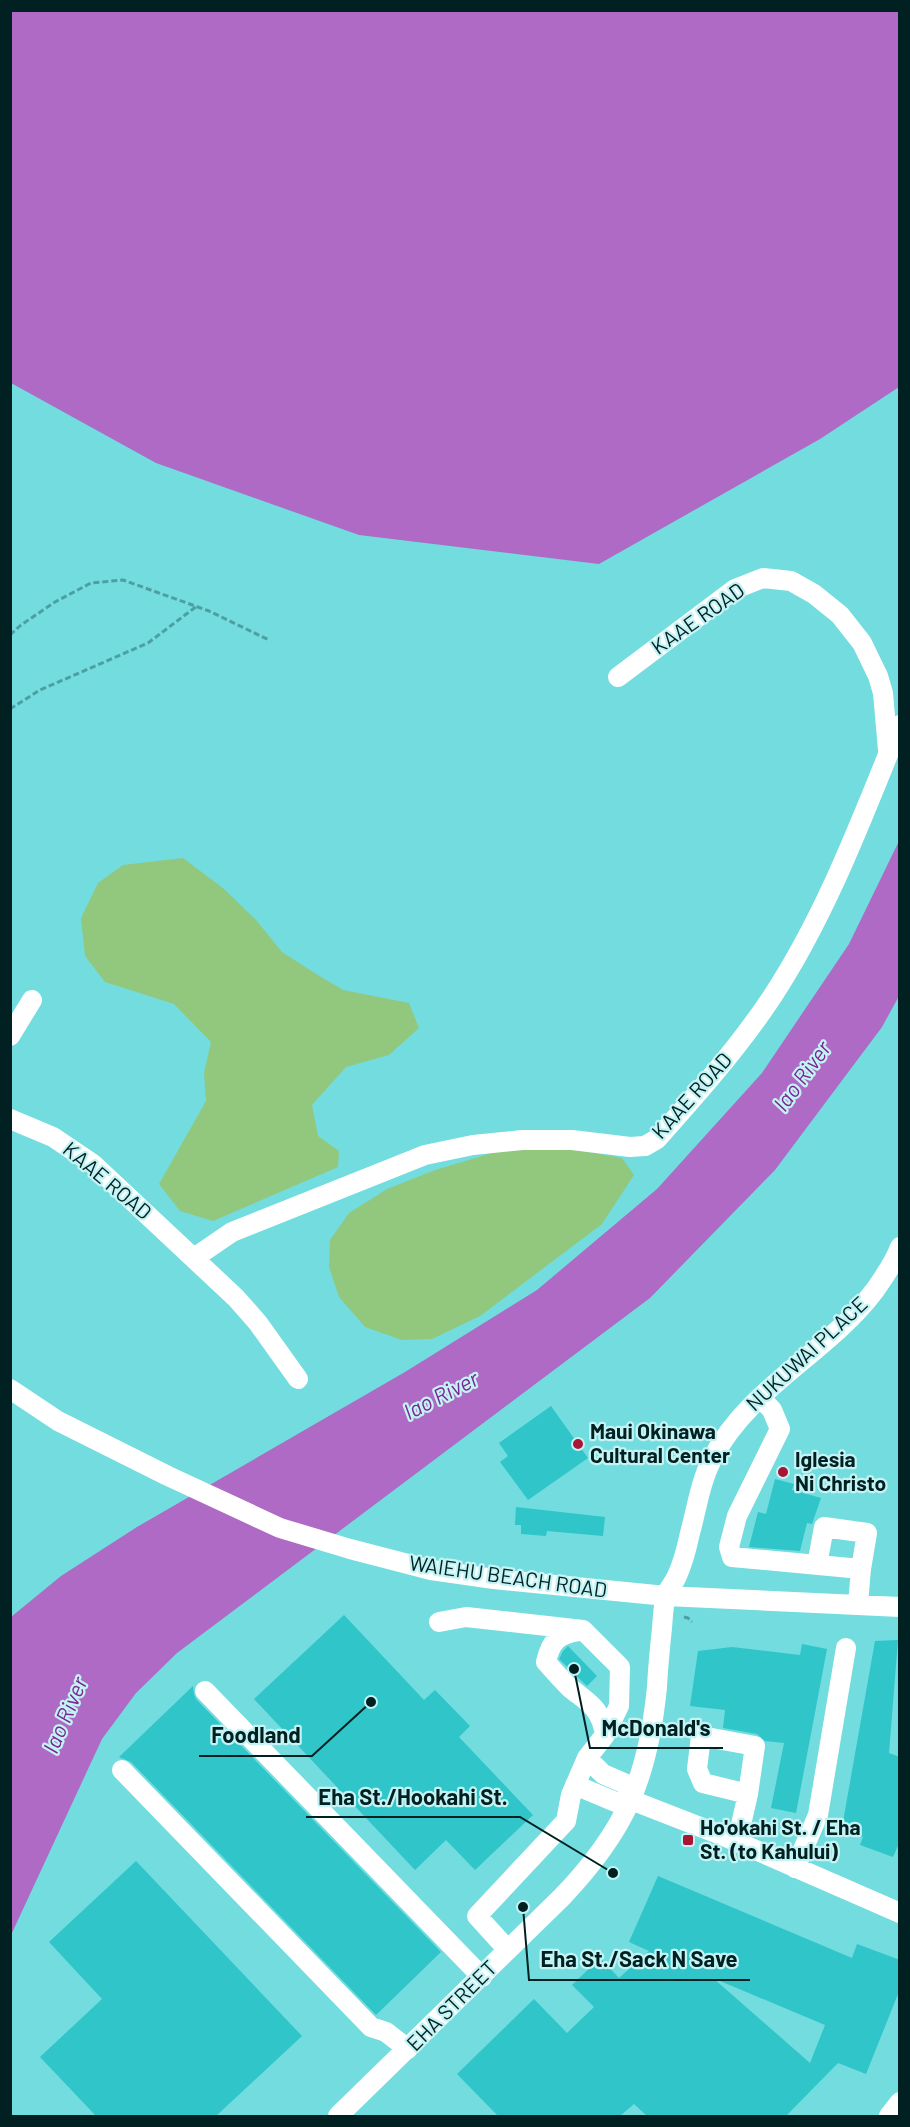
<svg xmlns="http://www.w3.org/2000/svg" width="910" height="2127" font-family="Barlow,sans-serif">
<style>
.green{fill:#92c87e}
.water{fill:#ae6ac4}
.building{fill:#2fc5c9;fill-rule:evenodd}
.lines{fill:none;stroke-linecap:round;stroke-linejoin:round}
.path{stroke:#4d9fa2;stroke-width:3;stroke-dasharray:6 3;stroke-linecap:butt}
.minor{stroke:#fff;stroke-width:20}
.poi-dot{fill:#ab1535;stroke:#c3f3f4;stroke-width:2}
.labels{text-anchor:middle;stroke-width:4.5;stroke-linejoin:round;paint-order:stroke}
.street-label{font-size:21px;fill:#002021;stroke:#c3f3f4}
.poi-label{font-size:21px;font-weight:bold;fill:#002021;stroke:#c3f3f4;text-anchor:start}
.water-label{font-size:22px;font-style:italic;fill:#7c2694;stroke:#c3f3f4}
.leader{fill:none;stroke:#002021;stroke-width:2}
.callout-dot{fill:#002021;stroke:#c3f3f4;stroke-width:2}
.callout-label{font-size:22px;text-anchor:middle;font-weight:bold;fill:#002021;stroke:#c3f3f4;stroke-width:4.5;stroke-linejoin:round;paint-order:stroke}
</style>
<rect width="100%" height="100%" fill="#72dcdf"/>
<path class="green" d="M 183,858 L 224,889 L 256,920 L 282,952 L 313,972 L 343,990 L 409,1003 L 419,1028 L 389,1055 L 346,1067 L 312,1105 L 318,1136 L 339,1151 L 338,1167 L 213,1221 L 180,1211 L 159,1184 L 206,1101 L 204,1073 L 211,1042 L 174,1004 L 105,982 L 85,956 L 81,918 L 98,883 L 123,865 Z
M 544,1144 L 622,1158 L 634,1175 L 602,1224 L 480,1316 L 432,1339 L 402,1340 L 365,1327 L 339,1297 L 329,1267 L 330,1240 L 349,1213 L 387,1189 L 435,1170 L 492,1153 Z"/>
<path class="water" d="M 11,10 L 899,11 L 899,387 L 820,439 L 599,564 L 359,535 L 156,463 L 11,383 Z
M 899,841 L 899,996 L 882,1027 L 775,1170 L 650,1298 L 177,1653 L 136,1693 L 102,1739 L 11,1935 L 11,1617 L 61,1576 L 137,1527 L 405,1372 L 537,1290 L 657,1189 L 762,1073 L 849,944 Z"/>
<path class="building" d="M 551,1406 L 588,1458 L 528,1500 L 500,1462 L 508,1456 L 499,1443 Z
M 775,1479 L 794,1484 L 792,1490 L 821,1498 L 812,1524 L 807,1523 L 800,1551 L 749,1547 L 758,1512 L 766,1514 Z
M 516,1507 L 605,1517 L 603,1536 L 547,1531 L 546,1536 L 521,1534 L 521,1525 L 515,1525 Z
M 344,1615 L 424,1700 L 435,1690 L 470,1726 L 459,1737 L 533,1815 L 475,1870 L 446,1840 L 415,1870 L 254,1699 Z
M 898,1640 L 889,1753 L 900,1757 L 900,1841 L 893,1857 L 860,1845 L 863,1837 L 841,1833 L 875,1641 Z
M 802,1644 L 827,1649 L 796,1813 L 771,1808 L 784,1743 L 765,1741 L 757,1734 L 723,1728 L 725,1710 L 690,1706 L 698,1651 L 732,1647 L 800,1655 Z
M 568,1646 L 597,1676 L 587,1686 L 559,1659 L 563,1651 Z
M 193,1686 L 194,1694 L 196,1699 L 441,1952 L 376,2015 L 131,1762 L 119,1757 Z
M 136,1861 L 302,2036 L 216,2116 L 96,2116 L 40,2057 L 102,1999 L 49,1942 Z
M 658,1876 L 852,1958 L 857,1944 L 900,1960 L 900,1989 L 866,2074 L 838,2063 L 786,2116 L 647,2116 L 634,2104 L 620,2116 L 498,2116 L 457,2074 L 534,1999 L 567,2033 L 594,2007 L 572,1985 L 600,1958 L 619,1978 L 649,1951 L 629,1942 ZM 713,1978 L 825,2025 L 810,2063 Z"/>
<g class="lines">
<path class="path" d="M 10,635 L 21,625 L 55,602 L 91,583 L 123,580 L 209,611 L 269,640
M 10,709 L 40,690 L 148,643 L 197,606
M 684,1617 L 688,1618 L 692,1622"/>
<path class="minor" d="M 618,677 L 735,589 L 763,578 L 791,581 L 814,594 L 840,615 L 862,643 L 878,676 L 883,693 L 888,750
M 10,1036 L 32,1000
M 10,1119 L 53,1137 L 93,1164 L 236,1298 L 258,1323 L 298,1379
M 194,1258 L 232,1232 L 425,1155 L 473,1145 L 522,1140 L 572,1140 L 630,1147 L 645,1146 L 657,1139 C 698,1093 738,1048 772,997 C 827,913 862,818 900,725
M 10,1389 L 58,1421 L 168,1476 L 280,1528 L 350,1549 L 431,1570 L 494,1579 L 666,1596 L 900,1607
M 760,1397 L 772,1410 L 780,1429 L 737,1516 L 729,1547 L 732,1557 L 861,1569 L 858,1604
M 817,1565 L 824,1527 L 867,1533 L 861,1569
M 439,1622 L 466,1617 L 583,1630 L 620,1667 L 619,1706 L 605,1735 L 587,1758 L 571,1795 L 566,1821 L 477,1916 L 508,1950
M 579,1631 C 558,1635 551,1640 546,1662 C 553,1670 561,1679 569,1687 C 588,1703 601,1707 605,1735
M 205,1691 L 482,1977
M 587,1758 L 603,1774 L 626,1784 L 631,1800
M 122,1770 L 371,2027 L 386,2032 L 408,2049
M 575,1785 L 618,1803 L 631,1800
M 631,1800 L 726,1837 L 900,1913
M 737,1842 L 748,1794 L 703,1783 L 697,1769 L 701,1736 L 755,1746 L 748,1794
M 795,1868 L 818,1815 L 846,1648
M 338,2116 L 562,1897 C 626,1830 648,1778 657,1687 C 658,1667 660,1647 662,1628 C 663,1618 663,1606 666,1596 C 668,1589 674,1583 677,1576 C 683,1563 687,1547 690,1533 C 697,1508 700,1483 712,1459 C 749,1387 828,1353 875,1290 C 884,1277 895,1262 900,1247
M 889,2116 L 900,2102"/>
</g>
<g class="poi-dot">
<circle cx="578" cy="1444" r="6"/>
<circle cx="783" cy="1472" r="6"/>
<rect x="682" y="1834" width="12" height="12" rx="3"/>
</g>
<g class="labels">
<g class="street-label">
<text transform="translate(698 619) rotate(-35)" y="7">KAAE ROAD</text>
<text transform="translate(692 1096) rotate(-48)" y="7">KAAE ROAD</text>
<text transform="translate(107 1181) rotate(40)" y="7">KAAE ROAD</text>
<text transform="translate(807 1354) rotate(-43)" y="7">NUKUWAI PLACE</text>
<text transform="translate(508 1577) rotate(8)" y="7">WAIEHU BEACH ROAD</text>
<text transform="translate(452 2006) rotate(-45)" y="7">EHA STREET</text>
</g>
<g class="poi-label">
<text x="590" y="1439">Maui Okinawa<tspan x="590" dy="24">Cultural Center</tspan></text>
<text x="795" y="1467">Iglesia<tspan x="795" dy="24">Ni Christo</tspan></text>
<text x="700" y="1835">Ho'okahi St. / Eha<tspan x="700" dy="24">St. (to Kahului)</tspan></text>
</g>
<g class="water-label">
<text transform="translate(802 1076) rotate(-54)" y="8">Iao River</text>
<text transform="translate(441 1395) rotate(-27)" y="8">Iao River</text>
<text transform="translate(65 1715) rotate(-67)" y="8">Iao River</text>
</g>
</g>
<path class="leader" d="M574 1669L590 1748H723M371 1702L312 1756H199M613 1873L520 1817H306M523 1907L529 1980H750"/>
<g class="callout-dot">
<circle cx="574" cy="1669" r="6"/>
<circle cx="371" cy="1702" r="6"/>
<circle cx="613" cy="1873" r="6"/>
<circle cx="523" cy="1907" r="6"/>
</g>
<g class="callout-label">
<text x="656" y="1736">McDonald's</text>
<text x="256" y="1743">Foodland</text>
<text x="413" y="1805">Eha St./Hookahi St.</text>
<text x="639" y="1967">Eha St./Sack N Save</text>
</g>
<rect width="910" height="2127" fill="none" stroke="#002021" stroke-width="24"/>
</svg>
